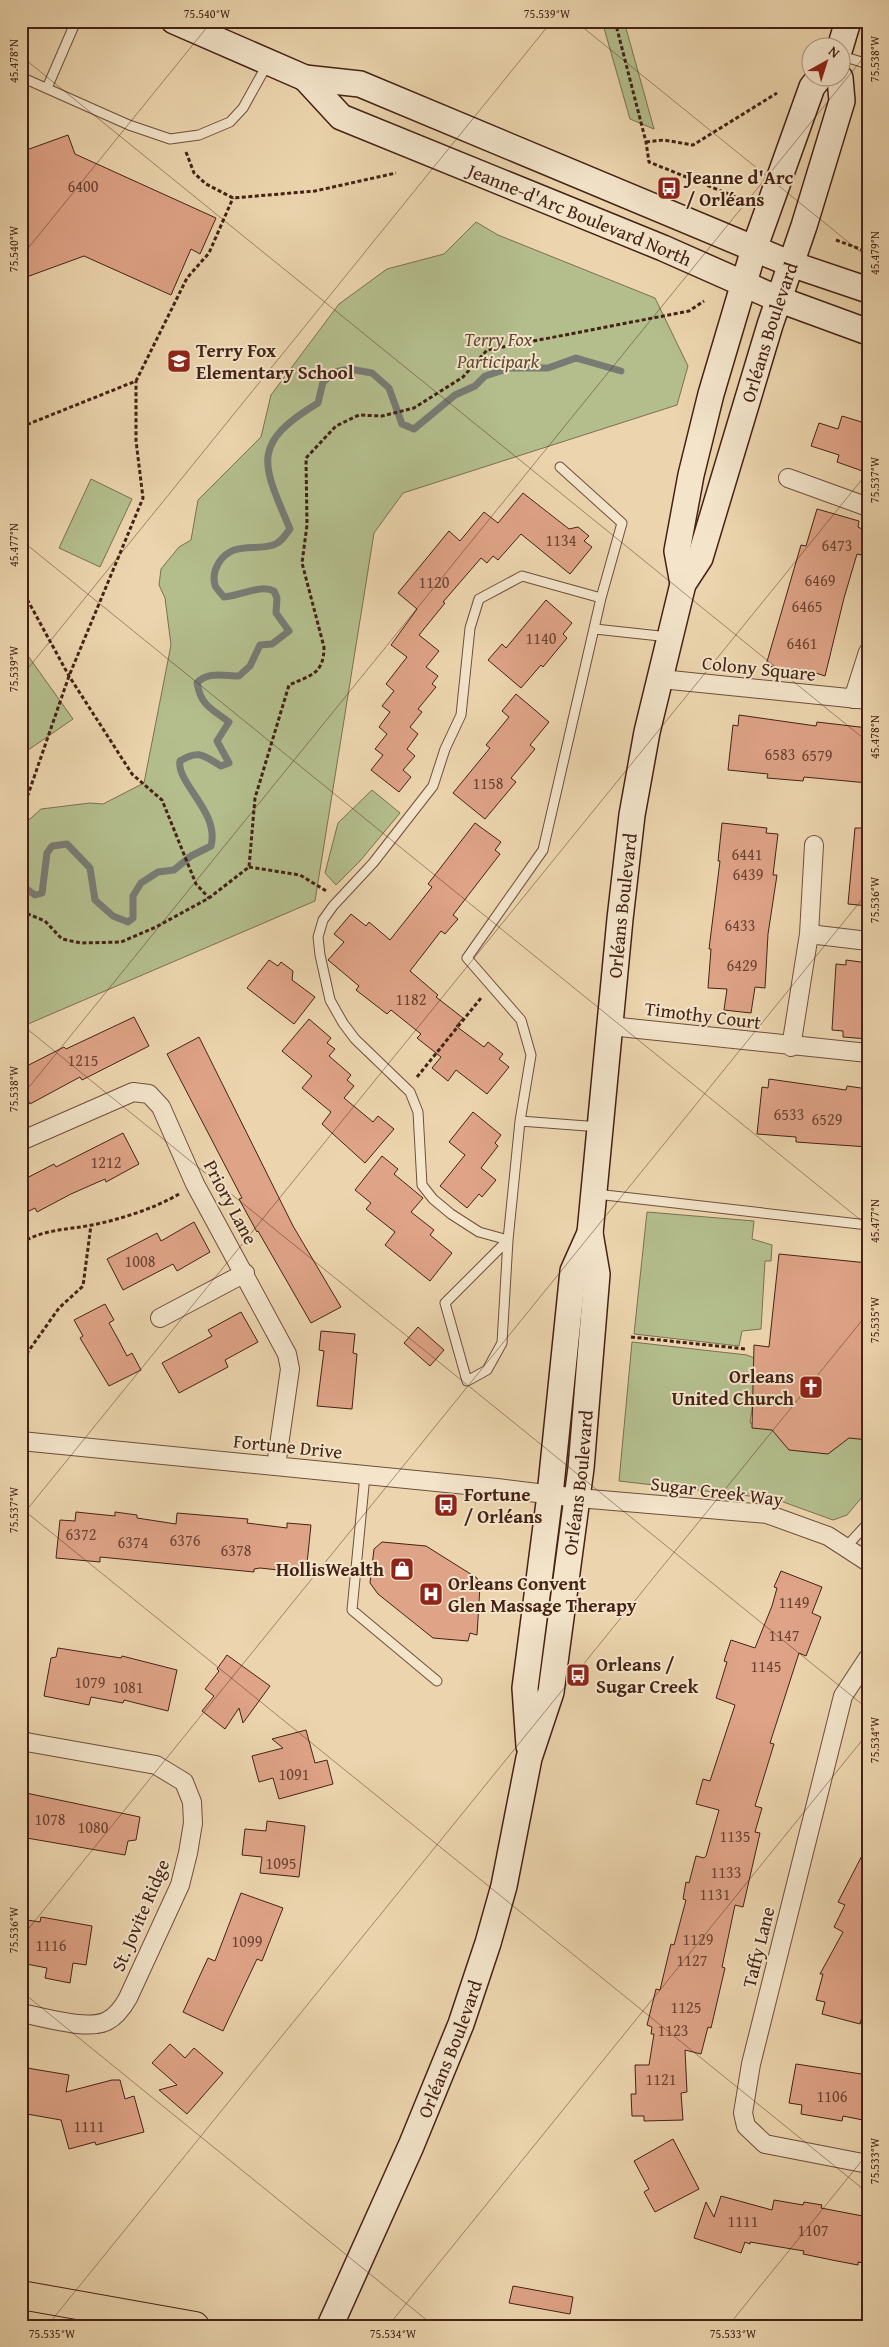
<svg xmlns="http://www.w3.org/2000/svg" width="889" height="2347" font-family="'Gentium Book Plus',serif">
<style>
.green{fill:#b4be8d;stroke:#7c7051}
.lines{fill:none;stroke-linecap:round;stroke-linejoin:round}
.stream{stroke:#787b74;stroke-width:7}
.building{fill:#dfa387;stroke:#442215}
.lane-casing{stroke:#6e4f3b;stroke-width:11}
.street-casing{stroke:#6e4f3b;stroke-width:20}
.secondary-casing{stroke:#442215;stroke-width:28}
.highway-casing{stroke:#442215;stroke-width:30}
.path{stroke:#442215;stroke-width:3;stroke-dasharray:4 2.5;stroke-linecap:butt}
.lane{stroke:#f3e4ca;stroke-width:9}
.street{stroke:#f3e4ca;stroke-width:18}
.secondary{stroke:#f3e4ca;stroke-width:25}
.highway{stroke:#ecd5ae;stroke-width:28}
.tram{stroke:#442215;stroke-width:1}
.ticks{fill:none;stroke:#442215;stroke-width:1;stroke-opacity:0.45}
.labels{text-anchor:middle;stroke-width:4;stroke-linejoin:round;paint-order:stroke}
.number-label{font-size:16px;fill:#6b4232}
.poi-label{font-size:19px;font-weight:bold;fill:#442215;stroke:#f3e4ca;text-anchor:start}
.street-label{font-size:19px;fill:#442215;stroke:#f3e4ca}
.park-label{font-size:19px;font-style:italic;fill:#604933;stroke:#f3e4ca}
.neatline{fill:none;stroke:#442215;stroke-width:2}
.ticks-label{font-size:12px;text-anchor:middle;fill:#442215}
</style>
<rect width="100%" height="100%" fill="#ecd5ae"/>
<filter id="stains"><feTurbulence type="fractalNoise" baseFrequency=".004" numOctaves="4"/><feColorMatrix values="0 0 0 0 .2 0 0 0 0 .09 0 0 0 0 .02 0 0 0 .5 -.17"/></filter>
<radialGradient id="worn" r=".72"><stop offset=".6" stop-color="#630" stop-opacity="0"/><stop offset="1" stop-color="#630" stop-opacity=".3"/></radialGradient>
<path class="green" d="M 602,21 L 624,21 L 654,129 L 630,119 Z
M 476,222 L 498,235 L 655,298 L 688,366 L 677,405 L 403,493 L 374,533 L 315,901 L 21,1027 L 21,827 L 41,809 L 90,803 L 103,804 L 144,783 L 171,645 L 165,598 L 159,585 L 161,569 L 179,547 L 191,540 L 198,500 L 261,437 L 271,395 L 339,304 L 387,269 L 444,254 Z
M 91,479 L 132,499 L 100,567 L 59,548 Z
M 21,646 L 73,719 L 21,755 Z
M 372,790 L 400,813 L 360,861 L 336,885 L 325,873 L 338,823 Z
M 647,1212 L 754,1221 L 752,1239 L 772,1245 L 771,1261 L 765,1261 L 761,1329 L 742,1331 L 739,1346 L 634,1334 Z
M 632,1342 L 747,1355 L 759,1360 L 750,1423 L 867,1435 L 868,1433 L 868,1490 L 847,1515 L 833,1520 L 775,1499 L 619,1481 Z"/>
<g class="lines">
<path class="stream" d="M 21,885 L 35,895 L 42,893 L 47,853 L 52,846 L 67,844 L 90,868 L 95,900 L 113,916 L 128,922 L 133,918 L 133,896 L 141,883 L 158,872 L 174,870 L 191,856 L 211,846 C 220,812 176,783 180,761 C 199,749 204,756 221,766 L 229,763 L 217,741 L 229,722 C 212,709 201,706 197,683 C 207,671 224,676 239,676 L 250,666 L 260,645 L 272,644 L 289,631 L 276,613 L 277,598 L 274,591 C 261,584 240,596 224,597 C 222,594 216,589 215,585 C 211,570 221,555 234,550 C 247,546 261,549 273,545 C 281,543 285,535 290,529 C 262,463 250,444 318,403 L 323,382 L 335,372 L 349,369 L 372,373 L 389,388 L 402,424 L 414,429 L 455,395 L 475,386 L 485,376 L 510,368 L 548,368 L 576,358 L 621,371"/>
</g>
<path class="building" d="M 68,135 L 75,154 L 216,218 L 200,254 L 191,249 L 171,295 L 84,256 L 21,279 L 21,152 Z
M 842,416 L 868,424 L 868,473 L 837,462 L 839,455 L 811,446 L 819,423 L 838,429 Z
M 523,493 L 569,529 L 578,527 L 589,536 L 584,541 L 592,547 L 570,574 L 521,534 L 498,560 L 493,556 L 487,563 L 481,558 L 443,602 L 445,603 L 419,635 L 439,651 L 426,667 L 438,676 L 432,684 L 436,687 L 418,709 L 422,712 L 410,727 L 418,734 L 407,749 L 415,756 L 403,770 L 411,777 L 399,792 L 371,770 L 383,755 L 375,749 L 387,734 L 379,727 L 390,712 L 382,706 L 394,691 L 386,684 L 407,657 L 391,645 L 417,609 L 398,593 L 449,531 L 460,541 L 484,512 L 498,523 Z
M 817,509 L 859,521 L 858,527 L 868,532 L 861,555 L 857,554 L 844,598 L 825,676 L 816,673 L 814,678 L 766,665 L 801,545 L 806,546 Z
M 546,600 L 572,623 L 563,634 L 567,638 L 543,667 L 541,665 L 521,688 L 488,660 L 502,644 L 506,648 Z
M 516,694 L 549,722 L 530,745 L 535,749 L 511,778 L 516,782 L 485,819 L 453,793 L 490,748 L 486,745 L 509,717 L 502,711 Z
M 739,715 L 816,726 L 817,722 L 868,728 L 868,783 L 804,777 L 803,781 L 767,778 L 768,774 L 728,770 L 733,725 L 738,726 Z
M 475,823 L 501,842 L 495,850 L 500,854 L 453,915 L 458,919 L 445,934 L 441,931 L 410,971 L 438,995 L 436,997 L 463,1018 L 456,1026 L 484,1047 L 488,1042 L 503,1054 L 499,1059 L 509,1067 L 487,1094 L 456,1070 L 448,1081 L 432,1068 L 441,1057 L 417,1038 L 421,1034 L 391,1010 L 387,1014 L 356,990 L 359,986 L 328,960 L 344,942 L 334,934 L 351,914 L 366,926 L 369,922 L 390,940 L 432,887 L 428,884 Z
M 722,823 L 767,828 L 766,833 L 778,834 L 773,875 L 777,875 L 768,934 L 765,988 L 755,987 L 751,1013 L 724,1010 L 727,989 L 708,988 L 711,949 L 709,949 L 720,861 L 718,861 Z
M 855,828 L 868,828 L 868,906 L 848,904 Z
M 269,960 L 278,966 L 281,962 L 293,971 L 292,980 L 315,997 L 294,1024 L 247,988 Z
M 846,960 L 868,963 L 868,1039 L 843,1037 L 843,1031 L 832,1030 L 836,964 L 846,965 Z
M 134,1017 L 149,1046 L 82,1080 L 80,1077 L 30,1104 L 21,1086 L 21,1069 L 64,1047 L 66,1049 Z
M 309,1019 L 331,1038 L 327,1043 L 335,1049 L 329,1056 L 351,1075 L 347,1080 L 354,1086 L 344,1098 L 373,1122 L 378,1116 L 394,1129 L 365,1163 L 322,1124 L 331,1112 L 302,1088 L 312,1076 L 282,1051 Z
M 199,1037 L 293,1226 L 341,1307 L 311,1323 L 258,1231 L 257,1232 L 239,1199 L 242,1198 L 167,1054 Z
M 769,1079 L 846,1090 L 847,1086 L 868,1089 L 868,1147 L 796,1142 L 796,1137 L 757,1134 L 762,1087 L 768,1088 Z
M 473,1112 L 501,1135 L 495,1143 L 498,1146 L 481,1168 L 496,1180 L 482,1197 L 479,1194 L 467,1208 L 440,1186 L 465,1155 L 449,1142 Z
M 123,1133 L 139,1164 L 106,1182 L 105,1179 L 71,1194 L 37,1212 L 35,1208 L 21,1215 L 21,1181 L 54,1164 L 56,1167 Z
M 382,1156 L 398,1169 L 394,1174 L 423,1198 L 411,1212 L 434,1230 L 430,1235 L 452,1253 L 430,1281 L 385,1245 L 395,1232 L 366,1209 L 371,1203 L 355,1190 Z
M 194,1222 L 210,1252 L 177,1271 L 173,1264 L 123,1290 L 107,1259 L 157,1233 L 161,1241 Z
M 779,1254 L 868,1263 L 868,1440 L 849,1438 L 828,1454 L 789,1450 L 772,1430 L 752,1428 L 754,1345 L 769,1347 Z
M 105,1304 L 114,1320 L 109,1323 L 118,1339 L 127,1356 L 132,1353 L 141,1370 L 109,1386 L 80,1338 L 83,1336 L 74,1320 Z
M 241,1312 L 258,1342 L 225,1360 L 228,1367 L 179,1393 L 162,1363 L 212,1336 L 208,1330 Z
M 418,1327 L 444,1350 L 430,1366 L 404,1343 Z
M 321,1331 L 355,1334 L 353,1353 L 357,1354 L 352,1409 L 317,1406 L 324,1351 L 319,1350 Z
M 76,1512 L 115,1516 L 115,1512 L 137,1515 L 137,1518 L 176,1524 L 177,1513 L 248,1519 L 247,1523 L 287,1528 L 287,1523 L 311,1525 L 306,1573 L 260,1568 L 254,1569 L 254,1572 L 100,1557 L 100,1562 L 56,1558 L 60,1520 L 75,1521 Z
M 382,1542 L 426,1546 L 477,1578 L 480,1586 L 477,1635 L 470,1633 L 468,1641 L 433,1638 L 378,1594 L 370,1583 L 374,1549 Z
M 781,1571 L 822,1587 L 812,1613 L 821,1617 L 806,1656 L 799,1653 L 770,1743 L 774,1744 L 755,1806 L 762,1808 L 755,1832 L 760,1833 L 743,1907 L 735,1905 L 722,1967 L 725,1968 L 711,2028 L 708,2027 L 701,2054 L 685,2050 L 687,2092 L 681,2093 L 683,2120 L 644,2121 L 644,2116 L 632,2116 L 631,2094 L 636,2094 L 635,2065 L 649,2065 L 654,2034 L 651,2034 L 652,2027 L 647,2025 L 656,1989 L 660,1990 L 671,1944 L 674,1945 L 686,1900 L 683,1899 L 686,1882 L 689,1883 L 696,1856 L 704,1858 L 706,1856 L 719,1810 L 696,1804 L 703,1779 L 710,1781 L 735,1705 L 716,1698 L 727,1662 L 724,1661 L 731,1640 L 755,1648 L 772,1606 L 777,1588 L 774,1587 Z
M 58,1648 L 121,1658 L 122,1656 L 177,1670 L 168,1711 L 124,1700 L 123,1703 L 91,1697 L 89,1705 L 44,1696 L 51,1658 L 56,1657 Z
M 227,1655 L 270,1686 L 243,1723 L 239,1708 L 225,1729 L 202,1711 L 214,1696 L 205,1689 L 219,1671 L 217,1669 Z
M 306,1730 L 315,1763 L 327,1760 L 333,1784 L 279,1799 L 273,1778 L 259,1782 L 252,1756 L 283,1748 L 272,1739 Z
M 26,1793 L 140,1817 L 136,1840 L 128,1841 L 125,1855 L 21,1837 L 21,1803 L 24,1803 Z
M 267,1821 L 305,1826 L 299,1877 L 260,1873 L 262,1857 L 242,1855 L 245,1829 L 266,1831 Z
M 868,1844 L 868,1996 L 860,2024 L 822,2014 L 825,2002 L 816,2000 L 823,1974 L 820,1974 L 843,1932 L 834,1927 L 845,1905 L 838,1902 Z
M 241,1893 L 283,1908 L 262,1961 L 257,1959 L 223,2031 L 183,2012 L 208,1958 L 215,1961 Z
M 41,1917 L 92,1926 L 86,1965 L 73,1963 L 70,1983 L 45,1978 L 47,1968 L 21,1963 L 21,1919 L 40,1922 Z
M 170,2044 L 185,2058 L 194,2048 L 223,2073 L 187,2114 L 159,2090 L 177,2085 L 152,2063 Z
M 796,2064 L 868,2075 L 868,2121 L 843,2116 L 842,2121 L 801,2114 L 802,2105 L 789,2103 Z
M 21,2067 L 69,2075 L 66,2092 L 112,2080 L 120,2080 L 125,2099 L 134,2096 L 144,2132 L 96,2145 L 95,2142 L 69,2149 L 61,2120 L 21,2113 Z
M 673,2139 L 699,2189 L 655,2212 L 644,2192 L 649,2189 L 634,2161 Z
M 721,2196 L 772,2210 L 774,2200 L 803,2205 L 804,2202 L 822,2205 L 821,2208 L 868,2217 L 868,2264 L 858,2262 L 858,2265 L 832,2260 L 803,2254 L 804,2251 L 750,2242 L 750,2244 L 745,2242 L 741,2253 L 694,2238 L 706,2202 L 714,2217 Z
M 513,2286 L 573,2297 L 570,2314 L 509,2303 Z"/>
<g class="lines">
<g class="lane-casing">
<path id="lane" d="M 842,56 L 868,64
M 21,77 L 129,125 L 170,139 L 199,135 L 230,122 L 243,108 L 268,63
M 47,88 L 76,21
M 560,467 L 622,523 L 601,598 L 543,850 L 467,958 L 521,1020 L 531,1055 L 520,1121 L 508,1240 L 502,1343 L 487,1370 L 467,1381 L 445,1303 L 508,1240 L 479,1232 L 451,1214 L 433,1199 L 422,1185 L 418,1112 L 410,1092 L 355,1039 L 343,1023 L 330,1000 L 320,955 L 318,937 L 323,920 L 333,906 L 373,863 L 433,786 L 445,749 L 461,715 L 470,628 L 479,599 L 522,576 L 601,598
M 595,629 L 669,637
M 520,1121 L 600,1127
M 596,1194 L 868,1225
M 365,1475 L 352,1610 L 437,1681
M 846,1547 L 868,1523"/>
</g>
<g class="street-casing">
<path id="street" d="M 788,478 L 868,507
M 661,679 L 868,700
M 853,699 L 868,652
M 814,845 L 809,934 L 868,941
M 610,1026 L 868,1053
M 791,1047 L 809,934
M 21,1141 L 133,1092 L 149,1094 L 161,1107 L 195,1184 L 287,1354 L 290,1369 L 276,1466
M 160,1318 L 245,1273
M 21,1441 L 497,1488 L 578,1498 L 767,1514 L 828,1536 L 868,1562
M 868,1658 L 843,1696 L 751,2064 L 743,2113 L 746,2126 L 765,2144 L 868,2164
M 21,1738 L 26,1742 L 156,1765 L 184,1782 L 192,1802 L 193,1823 L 188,1853 L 180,1885 L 128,1998 C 123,2007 117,2016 107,2021 C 88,2031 43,2017 21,2013"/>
</g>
<g class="secondary-casing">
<g id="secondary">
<path d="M 174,21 L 305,78 L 360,84 L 791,264 L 868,290"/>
<path d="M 840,48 L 848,21"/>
<path id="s1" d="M 305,78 L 341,117 L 663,248 L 778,299 L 868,332"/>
<path d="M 683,584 L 677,551 L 691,475 L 711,394 L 754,249 L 812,87 L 819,78"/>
<path d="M 529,1746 L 525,1688 L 550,1495 L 573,1271 L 590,1233"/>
<path id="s2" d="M 330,2326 L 411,2146 L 461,2024 L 488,1943 L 504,1886 L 529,1758 L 551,1692 L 581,1468 L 597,1274 L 590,1233 L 620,919 L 632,815 L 647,732 L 683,584 L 700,558 L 770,325 L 804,226 L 842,101 L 840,78"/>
</g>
</g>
<g class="highway-casing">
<path id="highway" d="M 21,2295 L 195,2326"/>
</g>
<path class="path" d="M 615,21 L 646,142 L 649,162 L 741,199
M 646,142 L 664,140 L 693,145 L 777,93
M 186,152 L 194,173 L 206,184 L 233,198 L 315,191 L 396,173
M 836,240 L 868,252
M 21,427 L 136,381 L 187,278 L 209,253 L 233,198
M 21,588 L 69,676 L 132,774 L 162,800 L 196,884 L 209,898
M 21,815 L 69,676 L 143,498 L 136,441 L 136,381
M 249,867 L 300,875 L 328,892
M 21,911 L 45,921 L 62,939 L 81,943 L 121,942 L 156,927 L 209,898 L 249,867 L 255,798 L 289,685 C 311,675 324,674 324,647 L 302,563 L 307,525 L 306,458 L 336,426 L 359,415 L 382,416 L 414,408 L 463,377 L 487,350 L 689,311 L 704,301
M 417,1077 L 481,998
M 21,1243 C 44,1229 66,1230 92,1225 C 118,1220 156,1208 179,1194
M 631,1337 L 746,1349
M 21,1355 L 25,1356 L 59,1308 L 83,1286 L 91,1225"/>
<use href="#lane" class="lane"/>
<use href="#street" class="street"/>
<use href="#secondary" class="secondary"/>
<use href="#highway" class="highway"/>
<path class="tram" d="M 21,2320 L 56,2326"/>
</g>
<path class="ticks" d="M 575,21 L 868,258M 21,56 L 868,742M 21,257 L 212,21M 21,540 L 868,1226M 21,677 L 552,21M 21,1024 L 868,1709M 21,1097 L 868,52M 21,1508 L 868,2193M 21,1517 L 868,472M 21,1938 L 868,892M 21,1991 L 434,2326M 47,2326 L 868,1313M 388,2326 L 868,1733M 728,2326 L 868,2153"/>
<defs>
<g id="bus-square" transform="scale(1.25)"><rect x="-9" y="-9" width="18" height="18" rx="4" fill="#8f2418" stroke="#f3e4ca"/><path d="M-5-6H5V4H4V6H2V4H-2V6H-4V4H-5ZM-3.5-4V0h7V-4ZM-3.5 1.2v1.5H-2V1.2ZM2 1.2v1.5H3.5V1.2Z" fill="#fff"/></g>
<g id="school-square" transform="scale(1.25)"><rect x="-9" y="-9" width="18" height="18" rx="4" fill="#8f2418" stroke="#f3e4ca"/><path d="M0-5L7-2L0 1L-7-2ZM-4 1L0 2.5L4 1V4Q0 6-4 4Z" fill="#fff"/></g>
<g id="church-square" transform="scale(1.25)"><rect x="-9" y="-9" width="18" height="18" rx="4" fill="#8f2418" stroke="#f3e4ca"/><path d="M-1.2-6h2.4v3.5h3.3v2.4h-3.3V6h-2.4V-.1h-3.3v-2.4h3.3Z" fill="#fff"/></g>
<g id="shop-square" transform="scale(1.25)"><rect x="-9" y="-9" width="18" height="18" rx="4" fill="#8f2418" stroke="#f3e4ca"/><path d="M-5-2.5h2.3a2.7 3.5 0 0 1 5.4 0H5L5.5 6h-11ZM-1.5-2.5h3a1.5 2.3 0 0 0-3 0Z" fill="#fff"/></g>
<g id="hospital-square" transform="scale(1.25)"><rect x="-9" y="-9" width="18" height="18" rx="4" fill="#8f2418" stroke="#f3e4ca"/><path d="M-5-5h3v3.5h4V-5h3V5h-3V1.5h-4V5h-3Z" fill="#fff"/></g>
</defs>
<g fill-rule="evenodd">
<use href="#bus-square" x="669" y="188"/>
<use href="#school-square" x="179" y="361"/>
<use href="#church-square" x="811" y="1387"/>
<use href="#bus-square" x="446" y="1505"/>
<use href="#shop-square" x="402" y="1569"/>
<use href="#hospital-square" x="431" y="1594"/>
<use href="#bus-square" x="578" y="1675"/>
</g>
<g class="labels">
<g class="number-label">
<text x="83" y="192">6400</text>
<text x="561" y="546">1134</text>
<text x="837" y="551">6473</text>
<text x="820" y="586">6469</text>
<text x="434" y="588">1120</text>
<text x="807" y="612">6465</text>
<text x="541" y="644">1140</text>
<text x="802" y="649">6461</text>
<text x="780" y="760">6583</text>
<text x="817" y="761">6579</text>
<text x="488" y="789">1158</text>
<text x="747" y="860">6441</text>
<text x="748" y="880">6439</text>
<text x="740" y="931">6433</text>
<text x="742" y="971">6429</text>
<text x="411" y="1005">1182</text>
<text x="83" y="1066">1215</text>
<text x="789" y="1120">6533</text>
<text x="827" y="1125">6529</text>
<text x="106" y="1168">1212</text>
<text x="140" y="1267">1008</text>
<text x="81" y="1540">6372</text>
<text x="185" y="1546">6376</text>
<text x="133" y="1548">6374</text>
<text x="236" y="1556">6378</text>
<text x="794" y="1608">1149</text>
<text x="784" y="1641">1147</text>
<text x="766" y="1672">1145</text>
<text x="90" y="1688">1079</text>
<text x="128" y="1693">1081</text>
<text x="294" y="1780">1091</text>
<text x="50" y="1825">1078</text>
<text x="93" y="1833">1080</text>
<text x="735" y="1842">1135</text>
<text x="281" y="1869">1095</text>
<text x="726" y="1878">1133</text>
<text x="715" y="1900">1131</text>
<text x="698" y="1945">1129</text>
<text x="247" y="1947">1099</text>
<text x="51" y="1951">1116</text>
<text x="692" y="1966">1127</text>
<text x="686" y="2013">1125</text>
<text x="673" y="2036">1123</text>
<text x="661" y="2085">1121</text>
<text x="832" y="2102">1106</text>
<text x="89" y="2132">1111</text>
<text x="743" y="2227">1111</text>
<text x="813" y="2236">1107</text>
</g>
<g class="poi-label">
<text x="686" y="184">Jeanne d'Arc<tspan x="686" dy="22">/ Orléans</tspan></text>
<text x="196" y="357">Terry Fox<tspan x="196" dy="22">Elementary School</tspan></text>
<text x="794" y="1383" text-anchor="end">Orleans<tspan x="794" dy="22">United Church</tspan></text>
<text x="464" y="1501">Fortune<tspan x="464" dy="22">/ Orléans</tspan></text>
<text x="384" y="1576" text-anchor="end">HollisWealth</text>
<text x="448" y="1590">Orleans Convent<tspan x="448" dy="22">Glen Massage Therapy</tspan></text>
<text x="596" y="1671">Orleans /<tspan x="596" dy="22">Sugar Creek</tspan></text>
</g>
<g class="street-label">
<text dy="7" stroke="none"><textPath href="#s1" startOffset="311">Jeanne-d'Arc Boulevard North</textPath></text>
<text dy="7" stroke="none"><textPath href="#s2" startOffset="2060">Orléans Boulevard</textPath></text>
<text transform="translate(759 668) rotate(6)" y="7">Colony Square</text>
<text dy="7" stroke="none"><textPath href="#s2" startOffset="1465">Orléans Boulevard</textPath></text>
<text transform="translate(703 1015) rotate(7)" y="7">Timothy Court</text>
<text transform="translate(231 1202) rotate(62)" y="7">Priory Lane</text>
<text transform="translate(288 1446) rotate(6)" y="7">Fortune Drive</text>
<text dy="7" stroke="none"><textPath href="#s2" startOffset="885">Orléans Boulevard</textPath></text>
<text transform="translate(717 1491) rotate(7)" y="7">Sugar Creek Way</text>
<text transform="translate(140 1915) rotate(-67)" y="7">St. Jovite Ridge</text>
<text transform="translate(758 1947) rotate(-76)" y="7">Taffy Lane</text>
<text dy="7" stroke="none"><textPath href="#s2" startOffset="302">Orléans Boulevard</textPath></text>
</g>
<g class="park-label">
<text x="498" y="346">Terry Fox<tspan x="498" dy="22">Participark</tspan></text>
</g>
</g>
<rect width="889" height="2347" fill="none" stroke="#ecd5ae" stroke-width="55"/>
<g transform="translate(826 62) rotate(39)"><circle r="24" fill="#f3e4ca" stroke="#ad9682"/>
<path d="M0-4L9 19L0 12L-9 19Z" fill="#8f2418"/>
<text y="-8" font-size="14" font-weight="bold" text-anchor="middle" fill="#442215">N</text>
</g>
<rect x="28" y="28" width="834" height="2292" class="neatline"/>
<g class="ticks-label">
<text x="207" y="18">75.540°W</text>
<text x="547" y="18">75.539°W</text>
<text transform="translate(875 59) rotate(-90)" y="4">75.538°W</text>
<text transform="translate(14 61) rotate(-90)" y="4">45.478°N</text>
<text transform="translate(14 249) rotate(-90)" y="4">75.540°W</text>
<text transform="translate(875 253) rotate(-90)" y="4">45.479°N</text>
<text transform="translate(875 480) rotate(-90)" y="4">75.537°W</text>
<text transform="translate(14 545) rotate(-90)" y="4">45.477°N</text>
<text transform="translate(14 669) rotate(-90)" y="4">75.539°W</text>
<text transform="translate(875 737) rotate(-90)" y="4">45.478°N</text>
<text transform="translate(875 900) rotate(-90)" y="4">75.536°W</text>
<text transform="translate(14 1089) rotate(-90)" y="4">75.538°W</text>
<text transform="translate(875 1221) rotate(-90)" y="4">45.477°N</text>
<text transform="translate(875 1320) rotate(-90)" y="4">75.535°W</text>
<text transform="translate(14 1510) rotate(-90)" y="4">75.537°W</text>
<text transform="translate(875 1740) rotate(-90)" y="4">75.534°W</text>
<text transform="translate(14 1930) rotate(-90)" y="4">75.536°W</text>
<text transform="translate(875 2161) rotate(-90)" y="4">75.533°W</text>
<text x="52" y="2338">75.535°W</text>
<text x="393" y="2338">75.534°W</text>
<text x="733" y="2338">75.533°W</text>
</g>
<rect width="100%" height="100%" filter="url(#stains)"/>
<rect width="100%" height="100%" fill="url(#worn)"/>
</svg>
